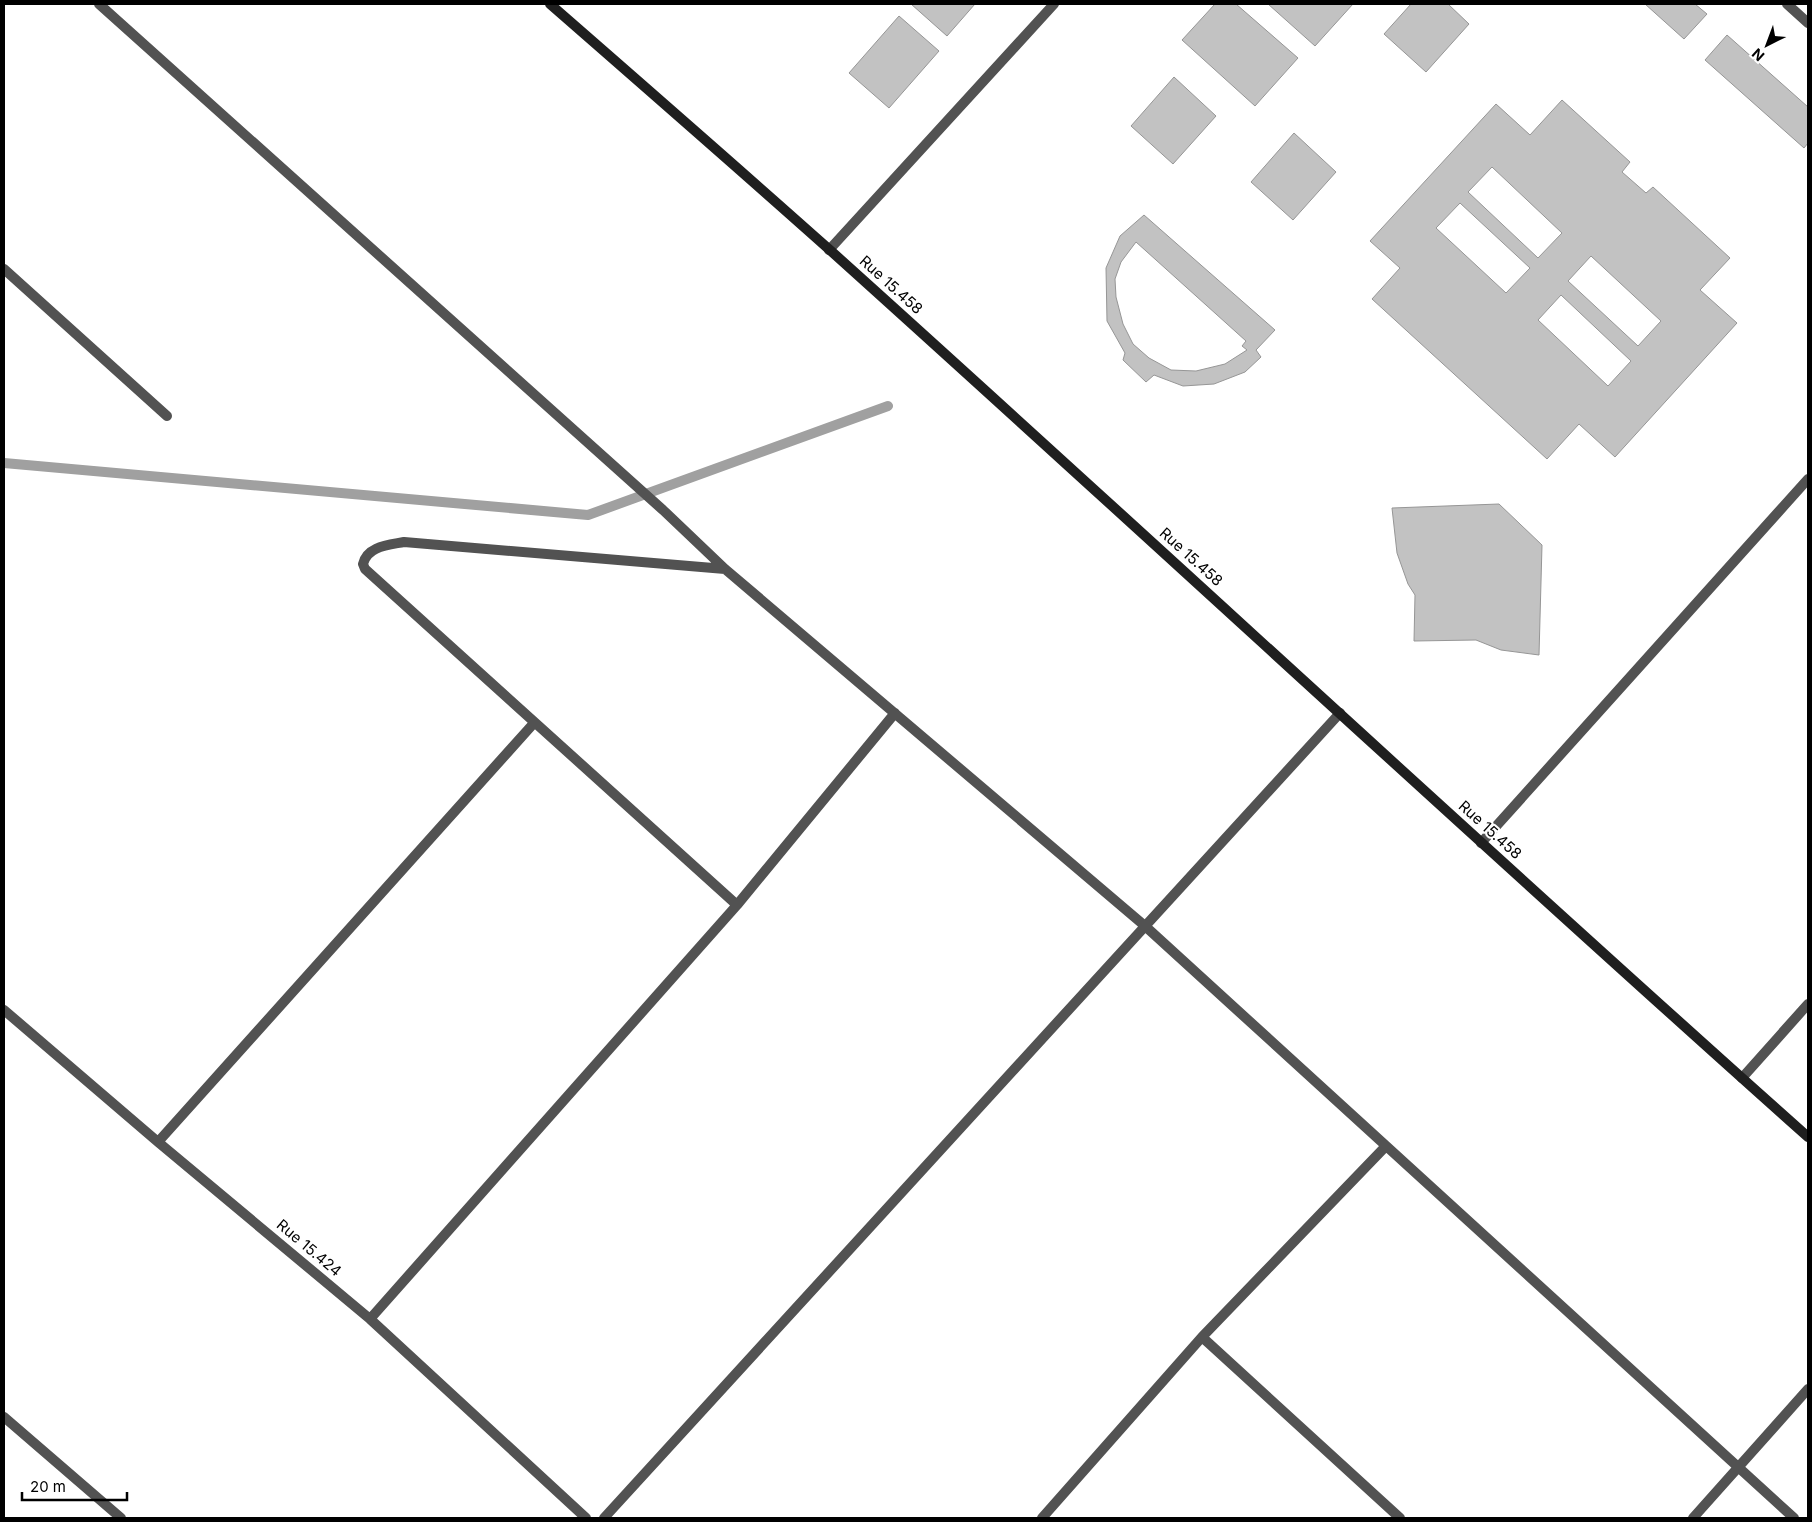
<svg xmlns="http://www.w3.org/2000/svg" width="1812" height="1522" font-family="Inter,sans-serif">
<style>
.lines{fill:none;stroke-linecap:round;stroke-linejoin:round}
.stream{stroke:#a0a0a0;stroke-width:10}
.building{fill:#c2c2c2;stroke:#969696;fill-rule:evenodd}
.street{stroke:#525252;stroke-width:10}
.secondary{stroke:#1f1f1f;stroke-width:10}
.labels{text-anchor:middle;stroke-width:4;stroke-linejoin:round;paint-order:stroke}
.street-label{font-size:15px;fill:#000;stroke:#fff}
</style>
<rect width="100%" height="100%" fill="#fff"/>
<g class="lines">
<path class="stream" d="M 4,463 L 588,515 L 888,406"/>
</g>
<path class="building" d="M 911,4 L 975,4 L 947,36 Z
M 1215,4 L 1236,4 L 1298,58 L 1255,106 L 1182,40 Z
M 1268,4 L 1353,4 L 1315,46 Z
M 1411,4 L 1448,4 L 1469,24 L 1426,72 L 1384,34 Z
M 1645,4 L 1695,4 L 1707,14 L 1684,39 Z
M 899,16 L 939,51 L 889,108 L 849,73 Z
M 1727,35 L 1808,107 L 1808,143 L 1804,148 L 1705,60 Z
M 1174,77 L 1216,116 L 1173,164 L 1131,126 Z
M 1562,100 L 1630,162 L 1622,172 L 1646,193 L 1653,187 L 1730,258 L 1700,290 L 1737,323 L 1615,457 L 1579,424 L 1547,459 L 1372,299 L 1400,268 L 1370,241 L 1496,104 L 1530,135 ZM 1492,167 L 1562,233 L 1538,258 L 1468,192 ZM 1460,203 L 1530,268 L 1506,293 L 1436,228 ZM 1591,256 L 1661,321 L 1638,346 L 1568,281 ZM 1561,295 L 1631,361 L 1608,386 L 1538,320 Z
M 1294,133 L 1336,172 L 1293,220 L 1251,182 Z
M 1144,215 L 1275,330 L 1256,350 L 1261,357 L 1245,372 L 1214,384 L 1183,386 L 1154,375 L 1146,382 L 1123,360 L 1125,353 L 1107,321 L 1106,268 L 1120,236 ZM 1136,242 L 1246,341 L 1242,346 L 1247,350 L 1225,364 L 1196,371 L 1171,370 L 1149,358 L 1133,344 L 1123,324 L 1116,297 L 1115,279 L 1121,262 Z
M 1499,504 L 1542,545 L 1539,655 L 1501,650 L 1476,640 L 1414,641 L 1415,595 L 1408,584 L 1397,553 L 1392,508 Z"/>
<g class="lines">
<path class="street" d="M 99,4 L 663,510 L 725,569 L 1145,926 L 1794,1518
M 1787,4 L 1808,23
M 829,250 L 1054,4
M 4,269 L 167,416
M 725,569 L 404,542 C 389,545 367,546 363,564 L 365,569 L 737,905
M 1481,843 L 1808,479
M 4,1010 L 158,1142 L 370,1319 L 586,1518
M 1742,1078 L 1808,1004
M 158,1142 L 534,723
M 370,1319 L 737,905 L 895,713
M 1202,1337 L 1400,1518
M 4,1417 L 121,1518
M 604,1518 L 1340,713
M 1042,1518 L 1202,1337 L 1386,1146
M 1693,1518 L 1808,1389"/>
<path class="secondary" d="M 550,4 C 644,86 738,168 831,251 C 1158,545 1480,845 1808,1137"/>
</g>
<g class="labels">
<g class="street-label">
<text transform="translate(891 285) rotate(42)" y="5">Rue 15.458</text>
<text transform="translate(1191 557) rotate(42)" y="5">Rue 15.458</text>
<text transform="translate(1490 830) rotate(42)" y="5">Rue 15.458</text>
<text transform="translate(309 1248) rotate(40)" y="5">Rue 15.424</text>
</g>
</g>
<rect width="1812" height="1522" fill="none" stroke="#000000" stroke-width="10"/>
<g transform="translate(1767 45) rotate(222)" stroke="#ffffff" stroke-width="4" paint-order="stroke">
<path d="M0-4L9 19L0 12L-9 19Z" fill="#000000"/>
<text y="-8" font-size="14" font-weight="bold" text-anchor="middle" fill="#000000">N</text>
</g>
<path d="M22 1492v8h105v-8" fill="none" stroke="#000000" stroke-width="2.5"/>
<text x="30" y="1492" font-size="15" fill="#000000" stroke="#ffffff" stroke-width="4" paint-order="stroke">20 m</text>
</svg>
